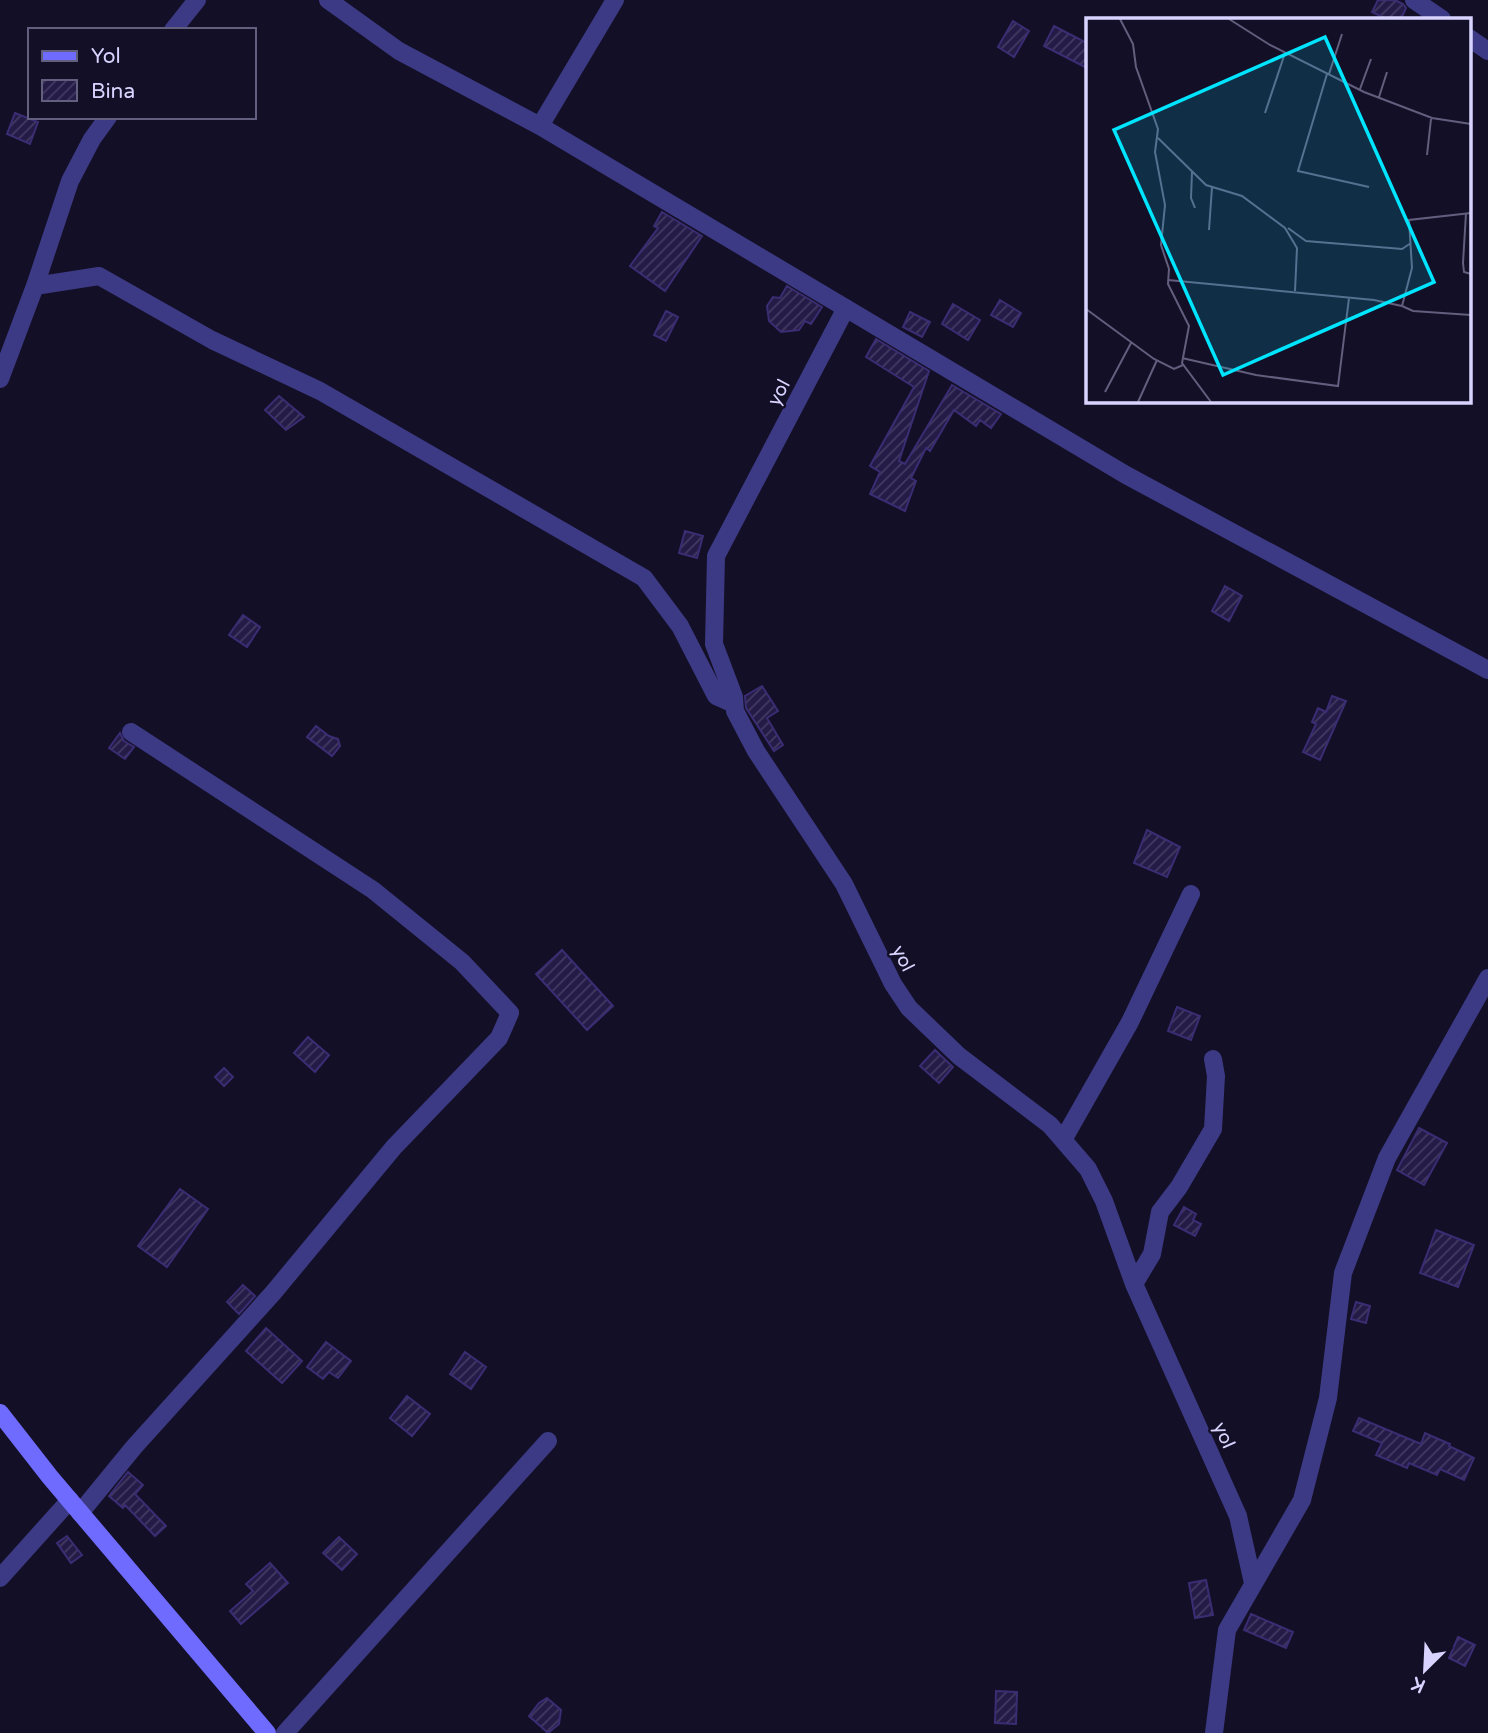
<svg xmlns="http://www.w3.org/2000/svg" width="1488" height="1733" font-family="'Varela Round',sans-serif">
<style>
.building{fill:url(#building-hatch);stroke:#3b2d73;stroke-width:2}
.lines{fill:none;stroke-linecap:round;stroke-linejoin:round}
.street{stroke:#3d3a85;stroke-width:18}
.secondary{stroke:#6f6bff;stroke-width:18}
.labels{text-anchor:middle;stroke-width:5;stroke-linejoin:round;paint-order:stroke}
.street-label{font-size:19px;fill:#d9d4ff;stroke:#130f26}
.inset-road{fill:none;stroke:#625e7d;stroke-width:2}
.view{fill:#00e5ff;fill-opacity:0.15;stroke:#00e5ff;stroke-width:3.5}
.inset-edge{fill:none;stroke:#d9d4ff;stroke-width:3.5}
</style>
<defs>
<pattern id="building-hatch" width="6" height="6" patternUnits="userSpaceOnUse" patternTransform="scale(1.75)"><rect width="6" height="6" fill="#241b47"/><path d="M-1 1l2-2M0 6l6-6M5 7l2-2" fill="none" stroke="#433b63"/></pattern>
</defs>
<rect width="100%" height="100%" fill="#130f26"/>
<path class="building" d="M 1378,0 L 1395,0 L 1403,4 L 1406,8 L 1401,19 L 1387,19 L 1372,12 Z
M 1013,21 L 1029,31 L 1014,57 L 998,47 Z
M 1054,26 L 1087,43 L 1087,68 L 1044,46 Z
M 15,113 L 38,122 L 30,144 L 7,134 Z
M 662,212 L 702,236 L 665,291 L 630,266 L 658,228 L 654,226 Z
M 787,286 L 822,307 L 811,324 L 805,321 L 799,330 L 781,332 L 769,321 L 767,306 L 773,297 L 780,298 Z
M 1000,300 L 1021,313 L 1013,327 L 991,315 Z
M 953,304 L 980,320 L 968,340 L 942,324 Z
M 666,311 L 678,317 L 666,341 L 654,335 Z
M 910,312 L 930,322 L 922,337 L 903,327 Z
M 876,339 L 929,371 L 899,461 L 905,464 L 952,385 L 1001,414 L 991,428 L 980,420 L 976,426 L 954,410 L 930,451 L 926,448 L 911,478 L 916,481 L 905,511 L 870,494 L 880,472 L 870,466 L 914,387 L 866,357 Z
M 279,396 L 304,417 L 286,430 L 265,410 Z
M 685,531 L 703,536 L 697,558 L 679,553 Z
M 1225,586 L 1242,596 L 1229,621 L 1212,611 Z
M 243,615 L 260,627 L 247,647 L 229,635 Z
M 762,686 L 778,711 L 767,718 L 783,745 L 774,751 L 746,708 L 745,696 Z
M 1332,696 L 1346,701 L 1320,760 L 1303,752 L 1316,724 L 1312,722 L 1318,708 L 1326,712 Z
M 316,726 L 329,736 L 338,739 L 340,746 L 332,756 L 307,737 Z
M 120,733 L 124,741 L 134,747 L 125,759 L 109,748 Z
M 1147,830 L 1180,847 L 1167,877 L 1134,863 Z
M 562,950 L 613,1006 L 587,1030 L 536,974 Z
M 1177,1007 L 1200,1016 L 1191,1040 L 1168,1031 Z
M 308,1037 L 329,1055 L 315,1072 L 294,1053 Z
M 935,1050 L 953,1067 L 939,1083 L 920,1066 Z
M 224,1068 L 233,1077 L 224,1086 L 215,1077 Z
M 1419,1128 L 1447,1143 L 1424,1185 L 1397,1170 Z
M 180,1189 L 208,1209 L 167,1267 L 138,1246 Z
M 1184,1207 L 1196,1214 L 1193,1220 L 1201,1224 L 1195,1236 L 1174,1225 Z
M 1436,1230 L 1474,1245 L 1458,1287 L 1420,1273 Z
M 243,1285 L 255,1296 L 239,1314 L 227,1302 Z
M 1356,1302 L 1370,1306 L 1366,1323 L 1351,1319 Z
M 266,1328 L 302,1361 L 282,1383 L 246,1351 Z
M 326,1342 L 351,1361 L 338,1378 L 329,1372 L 323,1379 L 307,1367 Z
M 465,1352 L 486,1367 L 471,1389 L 450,1374 Z
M 407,1396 L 430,1414 L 412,1436 L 390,1418 Z
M 1359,1418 L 1421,1444 L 1425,1433 L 1450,1444 L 1449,1446 L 1474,1458 L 1464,1480 L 1440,1469 L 1437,1475 L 1409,1463 L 1407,1468 L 1376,1455 L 1382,1443 L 1353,1431 Z
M 128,1472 L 143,1485 L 135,1494 L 166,1526 L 155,1536 L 125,1505 L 123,1508 L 109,1496 Z
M 67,1536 L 82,1555 L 71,1563 L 57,1543 Z
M 339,1537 L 357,1554 L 342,1570 L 323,1553 Z
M 270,1563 L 288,1583 L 241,1624 L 230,1611 L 253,1591 L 246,1584 Z
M 1206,1580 L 1213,1615 L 1195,1618 L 1189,1583 Z
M 1251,1614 L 1293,1632 L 1286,1648 L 1244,1630 Z
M 1458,1637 L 1475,1645 L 1465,1666 L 1449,1658 Z
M 996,1691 L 1017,1692 L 1016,1724 L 995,1723 Z
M 547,1698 L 561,1710 L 559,1724 L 548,1733 L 529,1716 L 539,1703 Z"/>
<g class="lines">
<path class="street" d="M 328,0 L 399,51 L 540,126 L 1126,475 L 1488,670
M 1414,0 L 1442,19
M 173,30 L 197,0
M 1469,38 L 1488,51
M 540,126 L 615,0
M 35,286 L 99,276 L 212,340 L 320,391 L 644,578 L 680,626 L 716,696 L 734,704
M 846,308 L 716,556 L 714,644 L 734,697 L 735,711 L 756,751 L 844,884 L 893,984 L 909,1008 L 959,1056 L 1050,1125 L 1088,1169 L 1104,1201 L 1134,1284 L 1238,1516 L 1253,1583
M 0,379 L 35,286 L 70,181 L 92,139 L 108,117
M 1063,1140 L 1130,1022 L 1191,894
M 1134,1284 L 1152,1254 L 1160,1212 L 1179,1187 L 1213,1129 L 1216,1076 L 1213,1059
M 80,1513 L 134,1447 L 273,1293 L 394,1147 L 499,1038 L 510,1013 L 462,962 L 373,890 L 131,732
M 0,1578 L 70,1500
M 285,1733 L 548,1441
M 1214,1733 L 1227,1630 L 1302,1500 L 1328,1398 L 1343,1273 L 1387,1158 L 1488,978"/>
<path class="secondary" d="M 0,1413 L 50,1477 L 267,1733"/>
</g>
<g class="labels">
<g class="street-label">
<text transform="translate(778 392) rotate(-62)" y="7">yol</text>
<text transform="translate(904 958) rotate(63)" y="7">yol</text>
<text transform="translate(1225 1435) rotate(66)" y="7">yol</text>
</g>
</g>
<g transform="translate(1086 18)">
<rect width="385" height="385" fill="#130f26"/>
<path class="inset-road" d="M 34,1 L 47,26 L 50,49 L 72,111 L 69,134 L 79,187 L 75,227 L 83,251 L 82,266 L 103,308 L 96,345 L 125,384M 143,1 L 184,27 L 278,74 L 346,100 L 385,106M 241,56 L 212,153 L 283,169M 243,56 L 256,16M 274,71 L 285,41M 293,79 L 301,54M 179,95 L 199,35M 72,120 L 120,167 L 156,178 L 199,210 L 211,230 L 209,273M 341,137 L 345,101M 106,154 L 105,180 L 109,190M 380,195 L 377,245 L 378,254 L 385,256M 202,210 L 220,223 L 316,231 L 325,225M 123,212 L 126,169M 82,262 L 288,282 L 316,288 L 326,250 L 323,202 L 385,195M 316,288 L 327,293 L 385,297M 0,291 L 68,341 L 88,351 L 97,347M 96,340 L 170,357 L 252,368 L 263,280M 19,374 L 45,325M 52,384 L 71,342"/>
<path class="view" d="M 239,19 L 348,264 L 137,357 L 28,112 Z"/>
<rect width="385" height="385" class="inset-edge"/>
</g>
<rect x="28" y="28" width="228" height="91" fill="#130f26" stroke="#625e7d" stroke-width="2"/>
<rect x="42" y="51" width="35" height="10" fill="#6f6bff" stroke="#625e7d" stroke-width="2"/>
<text x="91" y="63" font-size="21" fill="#d9d4ff">Yol</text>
<rect x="42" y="80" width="35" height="21" fill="url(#building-hatch)" stroke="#625e7d" stroke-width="2"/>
<text x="91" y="98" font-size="21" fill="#d9d4ff">Bina</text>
<g transform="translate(1425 1670) rotate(204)" stroke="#130f26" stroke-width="5" paint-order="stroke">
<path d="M0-5L12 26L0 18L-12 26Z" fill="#d9d4ff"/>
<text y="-10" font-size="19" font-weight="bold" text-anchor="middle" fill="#d9d4ff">K</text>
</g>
</svg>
